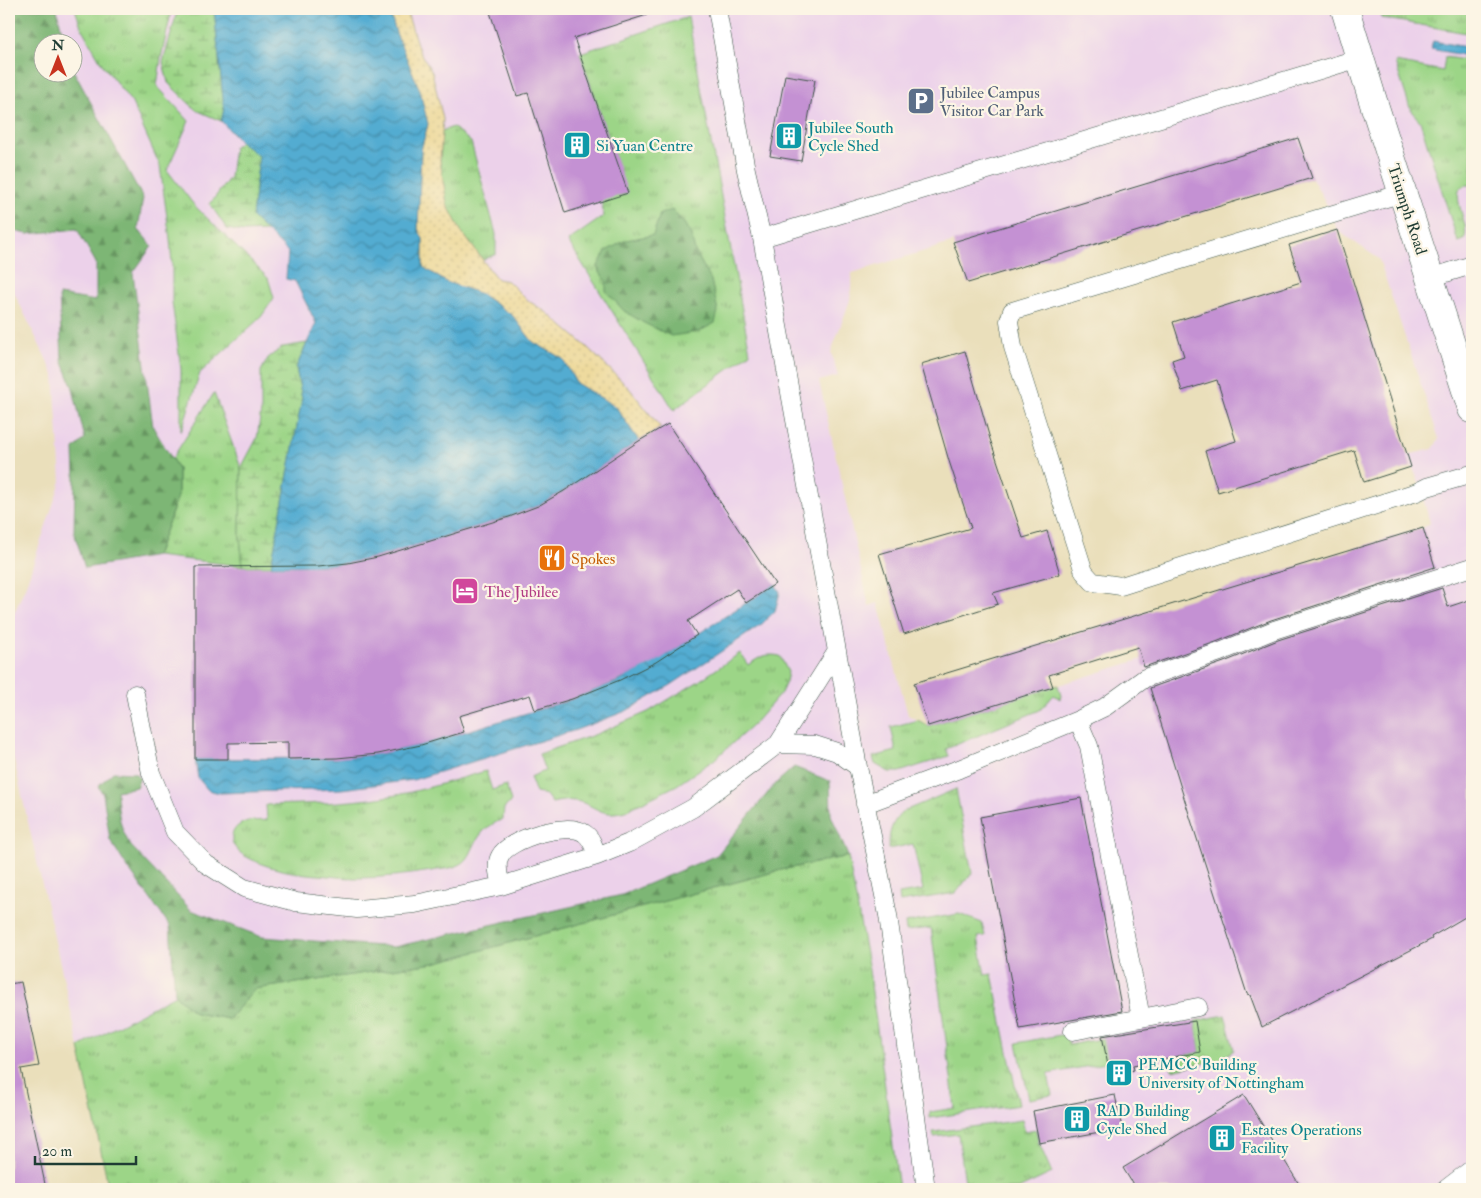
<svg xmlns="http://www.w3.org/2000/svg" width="1481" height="1198" font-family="'IM FELL Double Pica',serif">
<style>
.built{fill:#ecd1ea;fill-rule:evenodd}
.grass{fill:url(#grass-tufts);stroke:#5e895e}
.forest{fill:url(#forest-firs);stroke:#4e7a54}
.wetland{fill:url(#wetland-marsh);stroke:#5e895e}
.sand{fill:url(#sand-dots);stroke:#868c69}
.water{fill:url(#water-waves);stroke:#397482}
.building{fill:#c491d3}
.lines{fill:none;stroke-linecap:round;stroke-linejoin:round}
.service-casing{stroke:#3d5548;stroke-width:19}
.tertiary-casing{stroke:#3d5548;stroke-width:29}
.service{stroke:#fff;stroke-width:18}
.tertiary{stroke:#fff;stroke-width:28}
.labels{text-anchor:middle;stroke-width:4.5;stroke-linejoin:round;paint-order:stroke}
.service-label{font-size:16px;fill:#4e5e75;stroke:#fcf5e5;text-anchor:start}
.culture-label{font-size:16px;fill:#0d838f;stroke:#fcf5e5;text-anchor:start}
.street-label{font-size:16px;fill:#1f3d34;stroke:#fcf5e5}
.food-label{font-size:16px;fill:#c56008;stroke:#fcf5e5;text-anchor:start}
.hotel-label{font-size:16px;fill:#b23c85;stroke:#fcf5e5;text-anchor:start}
</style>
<defs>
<pattern id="grass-tufts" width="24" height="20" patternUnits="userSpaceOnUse" patternTransform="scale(1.25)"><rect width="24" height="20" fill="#9cd587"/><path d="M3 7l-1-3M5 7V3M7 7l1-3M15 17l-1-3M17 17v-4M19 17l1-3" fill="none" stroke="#7fae6f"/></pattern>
<pattern id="forest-firs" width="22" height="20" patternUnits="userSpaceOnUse" patternTransform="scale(1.25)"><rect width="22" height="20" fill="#7db674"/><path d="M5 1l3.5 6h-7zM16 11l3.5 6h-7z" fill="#669560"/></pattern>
<pattern id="wetland-marsh" width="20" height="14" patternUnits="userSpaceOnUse" patternTransform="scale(1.25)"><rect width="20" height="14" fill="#9cd587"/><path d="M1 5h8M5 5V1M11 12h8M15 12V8" fill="none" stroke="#7fae6f"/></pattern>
<pattern id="sand-dots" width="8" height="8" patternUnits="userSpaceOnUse" patternTransform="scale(1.25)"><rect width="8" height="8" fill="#eeda9e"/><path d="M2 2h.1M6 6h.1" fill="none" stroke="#ccbc89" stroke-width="1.8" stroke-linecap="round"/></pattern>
<pattern id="water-waves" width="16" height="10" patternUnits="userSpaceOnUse" patternTransform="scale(1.25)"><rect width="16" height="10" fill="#53acd1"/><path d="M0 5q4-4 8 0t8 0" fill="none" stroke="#448daa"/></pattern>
</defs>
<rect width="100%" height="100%" fill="#fcf5e5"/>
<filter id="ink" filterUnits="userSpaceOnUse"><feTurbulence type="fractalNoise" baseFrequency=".02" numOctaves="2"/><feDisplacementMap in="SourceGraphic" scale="10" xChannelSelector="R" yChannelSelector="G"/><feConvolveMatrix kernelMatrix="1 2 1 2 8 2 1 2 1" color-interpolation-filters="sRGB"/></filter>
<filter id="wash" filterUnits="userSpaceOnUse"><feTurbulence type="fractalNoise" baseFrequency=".0096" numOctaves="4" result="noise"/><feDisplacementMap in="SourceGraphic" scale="20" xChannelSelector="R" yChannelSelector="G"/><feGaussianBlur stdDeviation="1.12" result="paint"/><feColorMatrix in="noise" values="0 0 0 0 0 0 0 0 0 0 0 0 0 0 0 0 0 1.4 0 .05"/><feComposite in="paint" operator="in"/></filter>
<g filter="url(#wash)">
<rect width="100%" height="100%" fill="#eadfbb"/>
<path class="built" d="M 9,9 L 1472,9 L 1472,1189 L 109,1189 L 79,1047 L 9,738 L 9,626 L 27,582 L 61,481 L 54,375 L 9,282 ZM 42,42 L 72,42 L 72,72 L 42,72 ZM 1298,138 L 1312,178 L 1332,214 L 1337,230 L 1379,259 L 1439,439 L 1433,449 L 1407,455 L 1418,480 L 1430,523 L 1423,528 L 1434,563 L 1267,620 L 928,726 L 908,715 L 878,603 L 869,606 L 819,381 L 838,376 L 831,352 L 850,300 L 852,273 Z"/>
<path class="grass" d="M 75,9 L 172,9 L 161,58 L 157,86 L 189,121 L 167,170 L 194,205 L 268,278 L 274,298 L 261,317 L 200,373 L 181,432 L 181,369 L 172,302 L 172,265 L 170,239 L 160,166 L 132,103 L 102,64 L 82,29 Z
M 1379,9 L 1472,9 L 1472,34 L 1381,18 Z
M 688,17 L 750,353 L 674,410 L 568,241 L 604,216 L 601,200 L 627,193 L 580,53 Z
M 1445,57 L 1472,61 L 1472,185 L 1467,185 L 1460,188 C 1453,204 1471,225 1464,240 L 1458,242 L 1420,121 L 1411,111 L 1395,62 L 1443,71 Z
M 453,127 L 471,142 L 496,234 L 496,254 L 483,260 L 461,231 L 447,204 L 440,161 L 442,131 Z
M 214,393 L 241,468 L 240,537 L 243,566 L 156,556 L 178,496 L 178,469 L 172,459 Z
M 740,653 L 748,665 C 760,657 765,653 780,656 L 788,672 L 786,682 L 781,693 L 753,725 L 715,759 L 677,785 L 625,811 C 599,818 597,805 576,801 C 568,800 560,801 552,803 L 546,795 L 536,793 L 530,777 L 545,771 L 539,754 L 594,735 L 648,712 L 699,681 Z
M 1058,685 L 1061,696 L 1060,699 L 1054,695 L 1040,710 L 946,749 L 949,756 L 899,772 L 889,772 L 875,764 L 873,757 L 896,751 L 891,727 L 918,720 L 928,726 Z
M 486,771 L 492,790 L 506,785 L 511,802 L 504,808 L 503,819 C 489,825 480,832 474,846 C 471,852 469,858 464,862 C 455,869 441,869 431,871 C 406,875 381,878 355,878 C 343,878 330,876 318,875 C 292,873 267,869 245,856 C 227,846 227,827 248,821 C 254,820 261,821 267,820 L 266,805 C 306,804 346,803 385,797 C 419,792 453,780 486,771 Z
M 956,789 L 972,873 L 956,893 L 900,902 L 899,894 L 923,890 L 913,844 L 889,849 C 888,834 892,820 904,811 Z
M 848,856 L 869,970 L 899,1189 L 109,1189 L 79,1047 L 175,995 L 195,1013 L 229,1019 L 255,989 L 434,963 L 781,870 Z
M 959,914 L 982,923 L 985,936 L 978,937 L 985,975 L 992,974 L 1019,1105 L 930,1118 L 930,1112 L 955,1108 L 931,928 L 906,931 L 905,923 Z
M 1225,1015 L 1234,1050 L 1219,1060 L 1172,1070 L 1170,1058 L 1200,1052 L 1195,1021 Z
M 1066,1034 L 1069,1045 L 1120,1035 L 1126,1059 L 1048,1074 L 1052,1095 L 1029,1099 L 1017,1043 Z
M 1022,1120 L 1025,1132 L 1036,1130 L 1039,1143 L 1052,1173 L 1018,1189 L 966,1189 L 958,1134 L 934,1137 L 933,1132 Z"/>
<path class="forest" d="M 9,9 L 57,9 L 64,42 L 42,42 L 42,72 L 72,72 L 73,70 L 143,198 L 138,229 L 152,246 L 133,273 L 153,427 L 178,469 L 178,496 L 156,556 L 85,568 L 74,532 L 75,480 L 74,449 L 85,439 L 72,385 L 62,360 L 59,295 L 96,301 L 96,263 L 77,229 L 28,234 L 9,230 Z
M 672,210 L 684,223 L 691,235 L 695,251 L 711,280 L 718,311 L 715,323 L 698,332 L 671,336 L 644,323 L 624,311 L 606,291 L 606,281 L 597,268 L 606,251 L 626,240 L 653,235 L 660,214 Z
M 794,767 L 830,781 L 831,815 L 848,856 L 781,870 L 434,963 L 255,989 L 229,1019 L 195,1013 L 175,995 L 170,926 L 125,864 L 110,840 L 103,794 L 98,786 L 113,772 L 135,773 L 140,778 L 136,787 L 117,791 C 118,812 119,828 131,846 L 191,910 L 262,937 L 394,947 L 622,895 L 717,855 L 775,784 Z"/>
<path class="wetland" d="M 178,9 L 214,9 L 224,109 L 221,121 L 196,110 L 168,83 L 163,62 Z
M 241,142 L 259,156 L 252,217 L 267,231 L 244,232 L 227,229 L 210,204 L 230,177 L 234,147 Z
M 307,343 L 296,368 L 302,399 L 271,566 L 243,566 L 240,537 L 241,468 L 257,438 L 261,411 L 261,371 L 268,358 L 283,347 Z"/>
<path class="sand" d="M 389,9 L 406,9 L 419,51 L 432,72 L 443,119 L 440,161 L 447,204 L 461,231 L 497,279 L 508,281 L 527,300 L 546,312 L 586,346 L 629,388 L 661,428 L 639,441 L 616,407 L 576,383 L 563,359 L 533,342 L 512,315 L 479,293 L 446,282 L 423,267 L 423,239 L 418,229 L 421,150 L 428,124 L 396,33 Z"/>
<path class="water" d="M 214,9 L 389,9 L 396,33 L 419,88 L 428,124 L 421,150 L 418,229 L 423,239 L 423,267 L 446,282 L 479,293 L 512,315 L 533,342 L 563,359 L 576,383 L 616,407 L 639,441 L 564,491 L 538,506 L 509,517 L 378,557 L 348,563 L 318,566 L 271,566 L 302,399 L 296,368 L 316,323 L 295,281 L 286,279 L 288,252 L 252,217 L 259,156 L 241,142 L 221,121 L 224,109 Z
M 1433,41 L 1472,48 L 1472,57 L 1431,49 Z
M 775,584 L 780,592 L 775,611 L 761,625 L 671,685 L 626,711 L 576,730 L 413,780 L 341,789 L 220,793 L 208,790 L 198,778 L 195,759 L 334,758 L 378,754 L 420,745 L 464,732 L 567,701 L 620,680 L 658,660 Z"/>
<g id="blocks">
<path class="building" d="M 489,9 L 646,9 L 647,15 L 574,38 L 628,193 L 565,213 L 528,93 L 517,96 Z
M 785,75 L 815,80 L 801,161 L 770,156 Z
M 1298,138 L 1312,178 L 968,283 L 953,242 Z
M 1337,230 L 1411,467 L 1364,482 L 1354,450 L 1218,492 L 1205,451 L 1236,441 L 1217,380 L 1182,391 L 1172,360 L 1184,356 L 1173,322 L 1301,282 L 1289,245 Z
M 965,351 L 990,439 L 1023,538 L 1047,531 L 1060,574 L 993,593 L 998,604 L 904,634 L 879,554 L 971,528 L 949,461 L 921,364 Z
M 668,424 L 775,584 L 746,603 L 737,589 L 688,621 L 697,635 L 656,662 L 620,680 L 572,699 L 535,710 L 530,695 L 459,716 L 464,732 L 421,745 L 378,754 L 337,758 L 288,759 L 288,742 L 228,743 L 228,759 L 195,759 L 195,567 L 318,566 L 348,563 L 378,557 L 509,517 L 538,506 L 564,491 L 639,441 Z
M 1423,528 L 1435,567 L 1271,620 L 1216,642 L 1144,667 L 1138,647 L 1049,675 L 1053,687 L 928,726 L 914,683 Z
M 1442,588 L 1448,607 L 1472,599 L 1472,913 L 1431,937 L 1432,939 L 1262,1027 L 1250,995 L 1247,994 L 1190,817 L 1150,688 L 1224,662 L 1278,640 Z
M 1081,798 L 1122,1011 L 1020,1029 L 980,817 Z
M 21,982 L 39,1066 L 21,1069 L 46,1189 L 9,1189 L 9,984 Z
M 1195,1021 L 1200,1052 L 1133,1065 L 1134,1070 L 1110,1075 L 1102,1036 Z
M 1115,1095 L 1122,1128 L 1039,1143 L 1033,1111 Z
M 1244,1095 L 1302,1189 L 1136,1189 L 1123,1168 Z"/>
</g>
</g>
<g filter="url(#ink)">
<use href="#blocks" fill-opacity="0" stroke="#3d5548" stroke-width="1"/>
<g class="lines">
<g class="service-casing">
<path id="service" d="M 717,9 L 746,170 L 762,238 L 858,767 L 888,915 L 926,1189
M 1403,193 L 1012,311 L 1009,321 L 1013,347 L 1084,572 L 1093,582 L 1121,586 L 1417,492 L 1427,487 L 1472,474
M 762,238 L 1360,58
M 1430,278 L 1472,265
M 135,694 L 151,773 L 175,832 L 206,864 L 244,888 L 296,902 L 357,909 L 415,904 L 501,886 L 597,856 L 629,843 L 693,808 L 778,744 L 837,651
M 1078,720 L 1089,746 L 1141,1018 L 1198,1007
M 778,744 L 815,745 L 837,752 L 858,767
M 865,804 L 959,769 L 1078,720 L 1105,707 L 1145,678 L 1220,652 L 1274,630 L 1472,567
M 501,886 C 499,876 495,865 500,856 C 509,839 567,821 584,833 C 592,838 594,847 597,856
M 1073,1031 L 1141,1018
M 1446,1189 L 1472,1169"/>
</g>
<g class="tertiary-casing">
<path id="tertiary" d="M 1345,9 L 1374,104 L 1472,409"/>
</g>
<use href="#service" class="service"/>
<use href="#tertiary" class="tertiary"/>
</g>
</g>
<defs>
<g id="parking-square" transform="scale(1.4375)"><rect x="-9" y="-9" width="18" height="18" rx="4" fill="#5c6f8a" stroke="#fcf5e5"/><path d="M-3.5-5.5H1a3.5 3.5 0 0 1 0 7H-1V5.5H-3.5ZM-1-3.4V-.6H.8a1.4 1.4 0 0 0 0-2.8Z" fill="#fff"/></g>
<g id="building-square" transform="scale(1.4375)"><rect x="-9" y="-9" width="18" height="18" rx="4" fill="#0f9aa8" stroke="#fcf5e5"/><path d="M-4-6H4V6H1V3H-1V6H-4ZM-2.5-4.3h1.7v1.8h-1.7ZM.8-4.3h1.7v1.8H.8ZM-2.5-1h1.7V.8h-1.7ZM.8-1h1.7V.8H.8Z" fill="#fff"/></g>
<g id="restaurant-square" transform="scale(1.4375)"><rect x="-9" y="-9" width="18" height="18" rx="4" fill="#e8710a" stroke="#fcf5e5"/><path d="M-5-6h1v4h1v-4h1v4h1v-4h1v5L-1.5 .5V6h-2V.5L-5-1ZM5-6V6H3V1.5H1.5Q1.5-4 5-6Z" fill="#fff"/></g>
<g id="hotel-square" transform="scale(1.4375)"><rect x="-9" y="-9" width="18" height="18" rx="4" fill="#d1479c" stroke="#fcf5e5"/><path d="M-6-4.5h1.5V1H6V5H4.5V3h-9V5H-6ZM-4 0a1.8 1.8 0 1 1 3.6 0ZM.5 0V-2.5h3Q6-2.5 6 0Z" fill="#fff"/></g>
</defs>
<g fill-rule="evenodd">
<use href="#parking-square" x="921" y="101"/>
<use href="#building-square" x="789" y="136"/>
<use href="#building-square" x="577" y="145"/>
<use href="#restaurant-square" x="552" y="558"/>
<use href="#hotel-square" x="465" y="591"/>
<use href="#building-square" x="1119" y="1073"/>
<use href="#building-square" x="1077" y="1119"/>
<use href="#building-square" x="1222" y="1138"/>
</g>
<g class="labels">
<g class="service-label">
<text x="940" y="98">Jubilee Campus<tspan x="940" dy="18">Visitor Car Park</tspan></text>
</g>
<g class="culture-label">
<text x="808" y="133">Jubilee South<tspan x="808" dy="18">Cycle Shed</tspan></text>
<text x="596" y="151">Si Yuan Centre</text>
<text x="1138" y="1070">PEMCC Building<tspan x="1138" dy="18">University of Nottingham</tspan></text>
<text x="1096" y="1116">RAD Building<tspan x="1096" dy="18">Cycle Shed</tspan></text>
<text x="1241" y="1135">Estates Operations<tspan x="1241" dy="18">Facility</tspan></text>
</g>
<g class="street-label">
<text transform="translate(1408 209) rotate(72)" y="6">Triumph Road</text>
</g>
<g class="food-label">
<text x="571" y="564">Spokes</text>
</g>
<g class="hotel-label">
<text x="484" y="597">The Jubilee</text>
</g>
</g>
<rect width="1481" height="1198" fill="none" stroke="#fcf5e5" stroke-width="30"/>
<g transform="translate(58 58)"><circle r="24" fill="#fcf5e5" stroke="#a4ab9e"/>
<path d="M0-4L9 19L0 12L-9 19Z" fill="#c8321e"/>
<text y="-8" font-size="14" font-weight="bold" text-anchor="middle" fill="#1f3d34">N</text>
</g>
<path d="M35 1156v8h101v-8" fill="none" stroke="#1f3d34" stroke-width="2.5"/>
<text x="42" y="1156" font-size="15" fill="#1f3d34" stroke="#fcf5e5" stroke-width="4" paint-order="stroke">20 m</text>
</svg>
